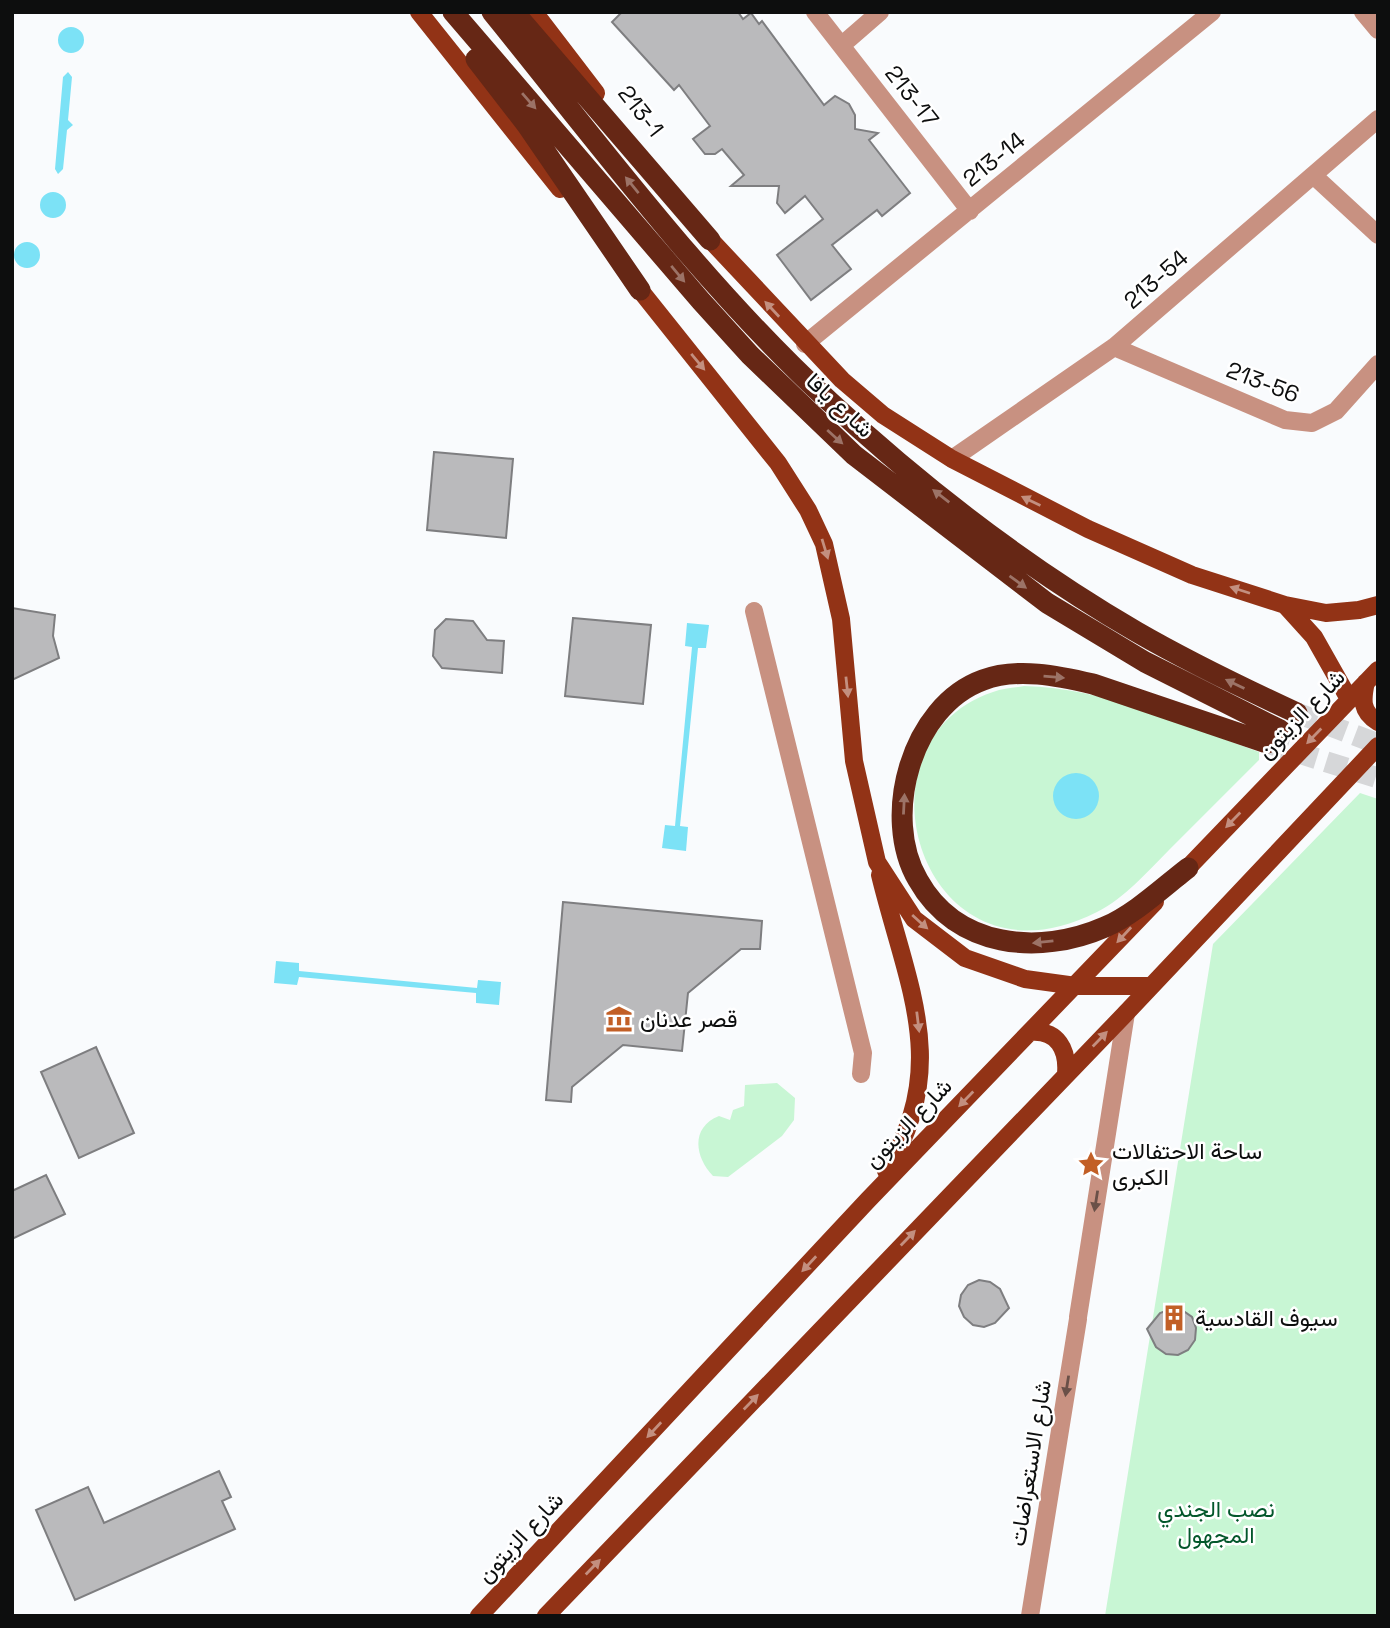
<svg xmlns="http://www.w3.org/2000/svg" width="1390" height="1628" font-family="'Space Grotesk',Vazirmatn,sans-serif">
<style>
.green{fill:#c8f6d4}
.water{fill:#7ce2f6}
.building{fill:#bababc;stroke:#7e7e80;stroke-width:2}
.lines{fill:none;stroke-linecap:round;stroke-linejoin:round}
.highway-tunnel{stroke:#d6d7d9;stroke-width:21;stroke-dasharray:21 10;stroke-linecap:butt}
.minor{stroke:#c89181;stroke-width:18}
.major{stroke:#923316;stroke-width:18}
.highway{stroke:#662715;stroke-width:21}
.oneway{fill:#9c7367}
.oneway2{fill:#c38f7f}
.oneway3{fill:#6a5048}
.labels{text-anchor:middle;stroke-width:5;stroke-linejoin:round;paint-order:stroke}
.street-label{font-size:23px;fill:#0d0e0e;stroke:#fff}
.poi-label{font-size:23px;fill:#0d0e0e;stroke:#fff;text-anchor:start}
.park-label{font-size:23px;fill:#03572b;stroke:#fff}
</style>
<rect width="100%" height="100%" fill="#f9fbfd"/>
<path class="green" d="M 1024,686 C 1106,688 1183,725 1259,752 L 1259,760 C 1229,790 1199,820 1169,850 C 1147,872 1125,898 1097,912 C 922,1001 844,742 993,692 C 1003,688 1014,688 1024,686 Z
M 1360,793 L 1378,799 L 1378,1616 L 1105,1616 L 1213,944 Z
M 777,1083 L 795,1098 L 794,1120 L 782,1136 L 728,1177 L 713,1176 C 694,1156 691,1127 719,1116 L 730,1120 L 733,1110 L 744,1106 L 745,1085 Z"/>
<path class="water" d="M58 40a13 13 0 1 1 26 0a13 13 0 1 1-26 0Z
M 68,72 L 72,77 L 68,120 L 73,125 L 67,130 L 63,169 L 58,174 L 55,169 L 63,77 Z
M40 205a13 13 0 1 1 26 0a13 13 0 1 1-26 0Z
M14 255a13 13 0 1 1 26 0a13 13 0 1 1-26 0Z
M 687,623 L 709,625 L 706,648 L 698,648 L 680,826 L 688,827 L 686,851 L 662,848 L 665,825 L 675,826 L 692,647 L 685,646 Z
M1053 796a23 23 0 1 1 46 0a23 23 0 1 1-46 0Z
M 276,961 L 299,963 L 299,971 L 477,988 L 478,980 L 501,982 L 499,1005 L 476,1003 L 476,993 L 299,977 L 297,985 L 274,983 Z"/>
<path class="building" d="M 622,12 L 738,12 L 743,19 L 751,13 L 759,24 L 762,21 L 824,105 L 835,96 L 849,104 L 855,115 L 855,129 L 878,133 L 869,140 L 910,193 L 882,216 L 877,210 L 832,245 L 851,269 L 811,300 L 777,255 L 823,219 L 805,196 L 785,213 L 777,203 L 779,186 L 731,186 L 744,175 L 722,149 L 715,154 L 705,154 L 693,139 L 710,126 L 679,85 L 674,90 L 612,22 Z
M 434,452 L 513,459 L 506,538 L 427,530 Z
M 12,608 L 55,615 L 53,636 L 59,658 L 12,680 Z
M 573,618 L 651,625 L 643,704 L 565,696 Z
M 446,619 L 473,621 L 487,640 L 504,641 L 502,673 L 442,668 L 433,656 L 435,630 Z
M 563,902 L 762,921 L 760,949 L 741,949 L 688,993 L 682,1051 L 623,1045 L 572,1087 L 571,1102 L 546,1100 Z
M 96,1047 L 134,1133 L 79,1158 L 41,1072 Z
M 46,1175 L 65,1214 L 12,1239 L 12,1191 Z
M 979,1280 L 990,1282 L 1000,1289 L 1009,1308 L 995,1323 L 984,1327 L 973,1325 L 964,1317 L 959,1306 L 961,1295 L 968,1285 Z
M 1171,1309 L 1182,1310 L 1192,1317 L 1196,1328 L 1195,1340 L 1188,1350 L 1178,1355 L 1166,1354 L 1156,1347 L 1147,1329 L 1160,1313 Z
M 219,1471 L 231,1497 L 222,1501 L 235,1529 L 75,1600 L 36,1510 L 88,1487 L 104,1523 Z"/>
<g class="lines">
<path class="highway-tunnel" d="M 1297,713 L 1378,744
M 1267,743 L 1378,778"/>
<path class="minor" d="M 815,12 L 970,211
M 1363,12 L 1378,30
M 842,45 L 880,12
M 1313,175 L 1378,235
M 805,344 L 1212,12
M 1114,347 L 1285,420 L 1312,423 L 1336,411 L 1378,364
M 952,459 L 1114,347 L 1378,119
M 754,611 L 863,1053 L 861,1074
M 1078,1317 L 1126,1013
M 1030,1616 L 1078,1319"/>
<path class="major" d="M 419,12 L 560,189
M 534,12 L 596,93
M 703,232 L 842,380 L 883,415 L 952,459 L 1088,529 L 1192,575 L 1285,605 L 1326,613 L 1359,610 L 1378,605
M 632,280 L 778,463 L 808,510 L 824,544 L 841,619 L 854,761 L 877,862 L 914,919 L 965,958 L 1025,979 L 1076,986 L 1151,986
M 1285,605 L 1314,637 L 1349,699
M 1366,682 C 1362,700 1361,712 1378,722
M 880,875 C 906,983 952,1066 886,1171
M 1179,877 L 1378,670
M 1031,1032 C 1058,1030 1068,1050 1066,1074
M 479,1616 L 868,1200 L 1155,902
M 546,1616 L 1126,1013 L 1378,746"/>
<path class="highway" d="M 453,12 L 701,301 L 750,355 L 854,455 L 1047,603 L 1145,662 L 1280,730
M 492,12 C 600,145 703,285 829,401 C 923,488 1027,568 1137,632 C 1189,662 1243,688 1297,713
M 514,12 L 710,240
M 476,59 L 527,125 L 640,290
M 1188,868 C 1162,888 1135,914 1105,927 C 1039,956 956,948 918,880 C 881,817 911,706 983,680 C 1017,667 1059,676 1093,684 L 1267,743"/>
</g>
<defs><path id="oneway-solid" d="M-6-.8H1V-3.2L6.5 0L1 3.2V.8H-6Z" transform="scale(1.75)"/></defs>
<g class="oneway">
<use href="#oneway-solid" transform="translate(529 101) rotate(49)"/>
<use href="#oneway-solid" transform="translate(632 185) rotate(-129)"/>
<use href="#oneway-solid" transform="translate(678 274) rotate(50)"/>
<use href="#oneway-solid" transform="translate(835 437) rotate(42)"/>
<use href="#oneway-solid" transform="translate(941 496) rotate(-142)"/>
<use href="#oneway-solid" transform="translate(1018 582) rotate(36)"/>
<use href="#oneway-solid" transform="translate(1054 677) rotate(5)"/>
<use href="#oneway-solid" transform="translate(1235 684) rotate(-154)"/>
<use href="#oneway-solid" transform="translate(904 804) rotate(-87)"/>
<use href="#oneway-solid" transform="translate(1043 942) rotate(174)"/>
</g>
<g class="oneway2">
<use href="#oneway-solid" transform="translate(772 309) rotate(-133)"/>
<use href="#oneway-solid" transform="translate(698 362) rotate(50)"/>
<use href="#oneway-solid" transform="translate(1031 501) rotate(-154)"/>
<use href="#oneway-solid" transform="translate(825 549) rotate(73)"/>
<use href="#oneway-solid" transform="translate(1240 590) rotate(-162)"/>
<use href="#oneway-solid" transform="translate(847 687) rotate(84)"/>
<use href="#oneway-solid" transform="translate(1314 736) rotate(134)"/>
<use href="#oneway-solid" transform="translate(1233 820) rotate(134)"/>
<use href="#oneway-solid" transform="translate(920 922) rotate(42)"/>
<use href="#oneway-solid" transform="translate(1124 935) rotate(133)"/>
<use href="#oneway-solid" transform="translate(918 1022) rotate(83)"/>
<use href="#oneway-solid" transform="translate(1100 1039) rotate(-46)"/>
<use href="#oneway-solid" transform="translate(966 1099) rotate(134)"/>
<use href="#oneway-solid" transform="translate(908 1238) rotate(-46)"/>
<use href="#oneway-solid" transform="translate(809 1264) rotate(133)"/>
<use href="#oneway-solid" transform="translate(751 1402) rotate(-46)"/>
<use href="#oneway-solid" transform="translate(654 1430) rotate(133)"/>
<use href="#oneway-solid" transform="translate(593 1567) rotate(-46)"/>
</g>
<g class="oneway3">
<use href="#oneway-solid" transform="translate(1096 1201) rotate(99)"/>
<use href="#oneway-solid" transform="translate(1067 1386) rotate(99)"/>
</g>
<defs>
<g id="museum-bare" transform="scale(2.1)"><path d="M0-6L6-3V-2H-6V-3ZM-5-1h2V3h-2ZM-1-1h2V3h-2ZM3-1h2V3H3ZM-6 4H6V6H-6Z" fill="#c25f26" stroke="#fff" stroke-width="2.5" paint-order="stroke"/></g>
<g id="sight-bare" transform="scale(2.1)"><path d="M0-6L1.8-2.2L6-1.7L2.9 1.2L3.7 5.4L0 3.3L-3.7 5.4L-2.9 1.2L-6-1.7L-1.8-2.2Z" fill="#c25f26" stroke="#fff" stroke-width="2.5" paint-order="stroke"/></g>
<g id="building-bare" transform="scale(2.1)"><path d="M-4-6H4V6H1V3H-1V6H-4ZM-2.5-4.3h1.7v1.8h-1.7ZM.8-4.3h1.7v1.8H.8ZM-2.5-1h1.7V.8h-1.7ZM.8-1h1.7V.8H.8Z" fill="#c25f26" stroke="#fff" stroke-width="2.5" paint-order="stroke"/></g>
</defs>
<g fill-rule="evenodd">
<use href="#museum-bare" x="619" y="1019"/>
<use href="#sight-bare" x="1091" y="1164"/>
<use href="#building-bare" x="1174" y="1318"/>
</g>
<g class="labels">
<g class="street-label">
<text transform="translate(912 96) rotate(52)" y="8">213-17</text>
<text transform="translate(641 111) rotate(52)" y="8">213-1</text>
<text transform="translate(994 159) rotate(-39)" y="8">213-14</text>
<text transform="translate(1156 279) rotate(-41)" y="8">213-54</text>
<text transform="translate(1263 382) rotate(21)" y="8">213-56</text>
<text transform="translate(840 405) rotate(43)" y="8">شارع يافا</text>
<text transform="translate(1301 714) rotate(-46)" y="8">شارع الزيتون</text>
<text transform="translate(908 1123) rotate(-46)" y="8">شارع الزيتون</text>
<text transform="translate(1030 1463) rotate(-81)" y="8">شارع الاستعراضات</text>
<text transform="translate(520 1537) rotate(-47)" y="8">شارع الزيتون</text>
</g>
<g class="poi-label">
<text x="640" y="1027">قصر عدنان</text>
<text x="1112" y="1159">ساحة الاحتفالات<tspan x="1112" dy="26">الكبرى</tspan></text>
<text x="1195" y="1326">سيوف القادسية</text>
</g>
<g class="park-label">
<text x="1216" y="1517">نصب الجندي<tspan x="1216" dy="26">المجهول</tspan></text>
</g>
</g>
<rect width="1390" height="1628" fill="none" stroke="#0d0e0e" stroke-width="28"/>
</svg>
